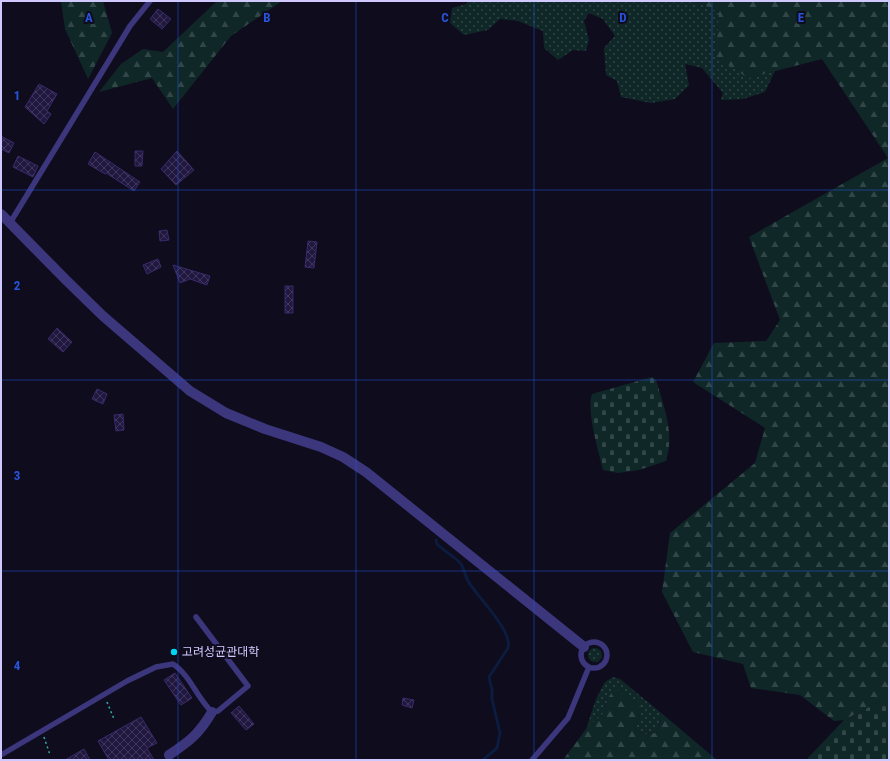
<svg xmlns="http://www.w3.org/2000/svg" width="890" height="761" font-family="'Roboto Condensed','Noto Sans KR',sans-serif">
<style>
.green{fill:url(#green-dots)}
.forest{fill:url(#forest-firs)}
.cemetery{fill:url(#cemetery-stones)}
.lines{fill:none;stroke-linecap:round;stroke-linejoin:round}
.stream{stroke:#0b1c3e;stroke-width:3}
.building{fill:url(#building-cross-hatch);stroke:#392a6a}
.path{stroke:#2daeaa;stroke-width:1.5;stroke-dasharray:2 3;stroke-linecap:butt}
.service{stroke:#3c377d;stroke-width:5.5}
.minor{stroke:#3c377d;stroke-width:10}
.grid{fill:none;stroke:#2654da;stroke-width:1;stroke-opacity:0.55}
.poi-dot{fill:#01d3f2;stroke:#0f0c1e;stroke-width:1.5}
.labels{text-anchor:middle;stroke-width:4;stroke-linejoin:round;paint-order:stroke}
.poi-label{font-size:12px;fill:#d0c9ff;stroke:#0f0c1e;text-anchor:start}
.grid-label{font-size:13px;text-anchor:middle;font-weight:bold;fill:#2654da;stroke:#0f0c1e;stroke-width:4;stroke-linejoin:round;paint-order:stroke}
</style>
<defs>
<pattern id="green-dots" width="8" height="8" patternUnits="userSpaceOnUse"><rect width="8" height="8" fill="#0f2827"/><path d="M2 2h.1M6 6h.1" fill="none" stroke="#314647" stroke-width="1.8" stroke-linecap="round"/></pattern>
<pattern id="forest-firs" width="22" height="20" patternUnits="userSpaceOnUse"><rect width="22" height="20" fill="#0f2827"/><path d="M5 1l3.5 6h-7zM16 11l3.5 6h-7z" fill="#314647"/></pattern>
<pattern id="cemetery-stones" width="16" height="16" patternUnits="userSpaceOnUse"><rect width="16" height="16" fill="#0f2827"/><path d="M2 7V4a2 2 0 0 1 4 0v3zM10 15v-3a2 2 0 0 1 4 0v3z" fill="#314647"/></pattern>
<pattern id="building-cross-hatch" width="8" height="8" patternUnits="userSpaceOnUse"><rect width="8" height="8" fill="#21183f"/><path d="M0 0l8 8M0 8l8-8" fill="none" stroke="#40385c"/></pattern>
</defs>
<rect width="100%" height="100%" fill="#0f0c1e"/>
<path class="green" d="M 468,1 L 694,1 L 719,12 L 748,78 L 775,71 L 765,92 L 743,99 L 721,100 L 723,93 L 702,68 L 685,64 L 689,85 L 675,99 L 651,103 L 621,97 L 617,81 L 606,75 L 604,48 L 615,36 L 603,19 L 589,13 L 584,21 L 589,40 L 586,51 L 573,50 L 558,60 L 544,48 L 543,31 L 518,21 L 500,19 L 488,30 L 464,35 L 450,23 L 452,8 L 466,4 Z
M588 655a7 7 0 1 1 14 0a7 7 0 1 1-14 0Z
M 613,677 L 620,679 L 660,712 L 661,719 L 656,733 L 645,734 L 635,730 L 641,712 L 608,698 L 604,713 L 586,729 L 596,699 L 605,682 Z"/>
<path class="forest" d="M 61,1 L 103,1 L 112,33 L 88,79 L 65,29 Z
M 217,1 L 282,1 L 231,36 L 173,109 L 152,78 L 99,92 L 121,64 L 143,49 L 163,52 Z
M 694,1 L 889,1 L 889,697 L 844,720 L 834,721 L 800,695 L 751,688 L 743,664 L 693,652 L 662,592 L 670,533 L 755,463 L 765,428 L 693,382 L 714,343 L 766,341 L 780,320 L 749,237 L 888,158 L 822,59 L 748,78 L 716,57 L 719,12 Z
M 616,687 L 625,696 L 640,702 L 641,712 L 635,730 L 645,734 L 656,733 L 661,720 L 660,712 L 717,760 L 563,760 L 586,729 L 604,713 L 608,698 Z"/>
<path class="cemetery" d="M 652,377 L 656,380 C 662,401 671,423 669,445 C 669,451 667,456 666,461 L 639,470 L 618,473 L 603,470 C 599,452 586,411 592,394 Z
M 889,697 L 889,760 L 809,760 L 808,758 L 844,720 Z"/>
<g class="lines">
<path class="stream" d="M 436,540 L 437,544 C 444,551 455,557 461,564 C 464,569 465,576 468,581 C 476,596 513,630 508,648 L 489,677 L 492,690 L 492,699 L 500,733 L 497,748 L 483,760"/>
</g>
<path class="building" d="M 158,9 L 171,19 L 162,29 L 150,19 Z
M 39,84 L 57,94 L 47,111 L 51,114 L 44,124 L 25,107 Z
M 1,136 L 14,143 L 9,153 L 1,149 Z
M 135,151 L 143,151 L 142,166 L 135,166 Z
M 177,151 L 194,170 L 176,185 L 161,169 Z
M 95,152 L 140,182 L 134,191 L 106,173 L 105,174 L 88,164 Z
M 18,156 L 38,166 L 33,177 L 13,167 Z
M 167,230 L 169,240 L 160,241 L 159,231 Z
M 308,241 L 317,242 L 314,268 L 305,267 Z
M 158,259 L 161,267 L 147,274 L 143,265 Z
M 173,265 L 210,276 L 207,285 L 190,279 L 180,283 Z
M 285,286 L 293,286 L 293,313 L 285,313 Z
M 57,328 L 72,342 L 63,352 L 48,339 Z
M 97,389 L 107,394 L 103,404 L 92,399 Z
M 123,414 L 124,430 L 116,431 L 114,415 Z
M 175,673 L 192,698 L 181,705 L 164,680 Z
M 403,698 L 414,700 L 412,708 L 402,705 Z
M 239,706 L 254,724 L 246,730 L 231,713 Z
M 141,717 L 157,743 L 147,748 L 154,760 L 109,760 L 98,741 Z
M 84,749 L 90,760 L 65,760 Z"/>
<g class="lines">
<path class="path" d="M 107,702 L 114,719
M 44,737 L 50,755"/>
<path class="service" d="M 10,223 L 130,26 L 150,1
M581 655a13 13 0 1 1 26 0a13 13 0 1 1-26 0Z
M 1,755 L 127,681 L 156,667 L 173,664 C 190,675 197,698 212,712 L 218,711 L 248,686 L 196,617
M 532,760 L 568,718 L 589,667"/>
<path class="minor" d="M 1,214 L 66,280 L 103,316 L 190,391 L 226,413 L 265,429 L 321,447 L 343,457 L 366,472 L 584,647
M 169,755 C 190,741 199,734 212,712"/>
</g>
<path class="grid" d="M 178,1 L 178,760M 356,1 L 356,760M 534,1 L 534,760M 712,1 L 712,760M 1,190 L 889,190M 1,380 L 889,380M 1,571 L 889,571"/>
<circle class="poi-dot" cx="174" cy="652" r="4"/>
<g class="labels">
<g class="poi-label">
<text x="182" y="656">고려성균관대학</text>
</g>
</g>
<g class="grid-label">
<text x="89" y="22">A</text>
<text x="267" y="22">B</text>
<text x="445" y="22">C</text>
<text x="623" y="22">D</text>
<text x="801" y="22">E</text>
<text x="17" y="100">1</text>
<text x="17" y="290">2</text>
<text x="17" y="480">3</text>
<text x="17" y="670">4</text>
</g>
<rect width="890" height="761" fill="none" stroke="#d0c9ff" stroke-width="4"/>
</svg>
